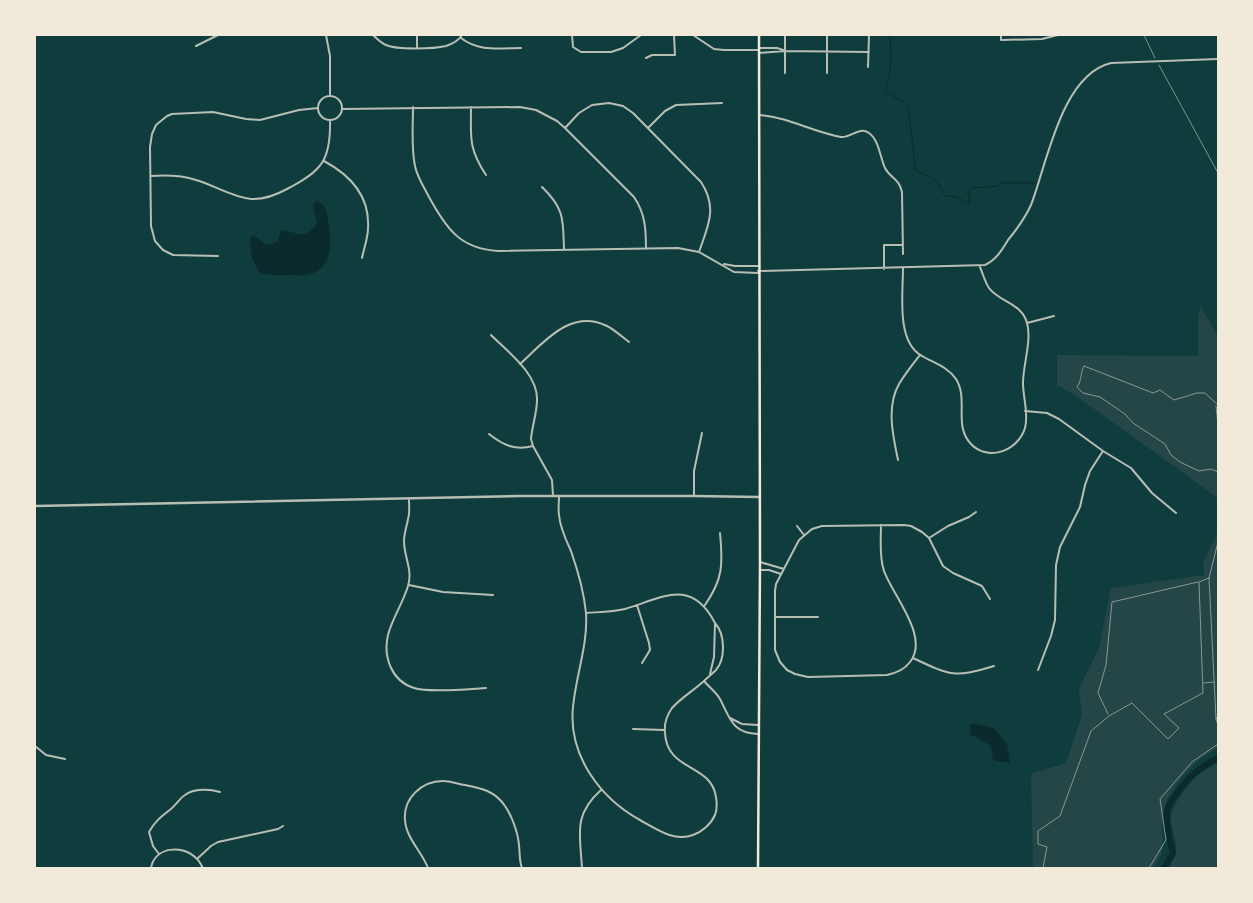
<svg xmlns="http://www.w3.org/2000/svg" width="1253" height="903" font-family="'Fira Sans Condensed',sans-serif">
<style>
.green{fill:#244646}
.water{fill:#0a2a2b}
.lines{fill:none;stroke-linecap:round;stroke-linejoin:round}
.stream{stroke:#0a2a2b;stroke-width:1}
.river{stroke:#0a2a2b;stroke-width:6}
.path{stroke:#f1e9da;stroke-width:0.5}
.minor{stroke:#b8beb3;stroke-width:2}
.tertiary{stroke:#b8beb3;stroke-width:2.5}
.secondary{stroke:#f1e9da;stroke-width:2.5}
</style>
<rect width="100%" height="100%" fill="#0f3d3e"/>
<path class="green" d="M 1200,306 L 1218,336 L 1218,498 L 1075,395 L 1057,385 L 1057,355 L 1198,356 L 1198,319 Z
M 1218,532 L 1218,748 C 1211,752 1204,756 1198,761 C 1183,775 1162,798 1162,820 C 1161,843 1169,846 1153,868 L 1033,868 L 1031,774 L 1066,763 L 1082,715 L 1079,689 L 1099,648 L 1111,588 L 1204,575 L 1203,562 Z
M 1218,763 L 1218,868 L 1168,868 C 1185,845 1171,840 1171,817 C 1171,806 1190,782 1198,775 C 1204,771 1212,767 1218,763 Z"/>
<path class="water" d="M 317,201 L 325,206 C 330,228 339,267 308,275 C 303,276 298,275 293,275 C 283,275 271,276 261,273 C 252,264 249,249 251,236 L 253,235 L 265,244 L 270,245 L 278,241 L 281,230 C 298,232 305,241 317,223 L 313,205 L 314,203 Z
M 971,723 L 994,728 L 1007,744 L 1010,763 L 993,760 L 991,746 L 970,734 Z"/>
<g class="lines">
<path class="stream" d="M 890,35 C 891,48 891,60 890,73 C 889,81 885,81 886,92 C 893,97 900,98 906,104 C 910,109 914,160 915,170 L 928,176
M 931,177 L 938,183 L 945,196 L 956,197 L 969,203 L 969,192 L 972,188 L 998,186 L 1000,183 L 1034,183"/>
<path class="river" d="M 1164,868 L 1173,853 C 1170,840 1166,827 1167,814 C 1167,808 1171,801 1175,796 C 1187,779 1199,767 1218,758"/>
<path class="path" d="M 1144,35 L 1155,58
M 1159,65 L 1218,173
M 1218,405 L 1205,393 L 1197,393 L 1174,400 L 1160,390 L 1153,393 L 1084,366 C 1080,374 1082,380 1077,387 L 1083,393 L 1100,397 L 1125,414 L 1133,423 L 1165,444 L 1171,455 L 1180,462 L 1199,471 L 1211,469 L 1218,472
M 1216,406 L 1218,424
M 1218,542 L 1209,578 L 1216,719 L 1218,716
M 1204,683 L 1214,682
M 1108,714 L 1098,693 L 1106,665 L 1112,602 L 1198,582
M 1216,719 L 1218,725
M 1043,868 L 1047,847 L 1038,844 L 1038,831 L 1060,816 L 1091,731 L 1109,716 L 1132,703 L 1168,739 L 1179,728 L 1164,714 L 1203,693 L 1199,582 L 1209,578
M 1149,868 L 1166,840 L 1160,799 L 1192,762 L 1218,744"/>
<path class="minor" d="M 326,35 L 330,56 L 330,96
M 373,35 C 377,39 381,43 386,45 C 397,50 434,49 446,46 C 452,44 459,40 462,35
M 417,35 L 417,47
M 572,35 L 573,47 L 581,52 L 611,52 L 623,48 L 641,35
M 693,35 L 714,49 L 724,50 L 759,50
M 1001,35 L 1001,40 L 1042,39 L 1058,35
M 461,38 C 479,52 499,48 521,48
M 196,46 L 218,35
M 759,48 L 777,48 L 783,50
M 759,53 L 785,51 L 869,52
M 646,58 L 652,55 L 675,55 L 674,35
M 868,67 L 869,35
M 785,73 L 785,35
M 827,73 L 827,35
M318 108a12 12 0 1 1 24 0a12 12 0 1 1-24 0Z
M 413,107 C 413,126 411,147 415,166 C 417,177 424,187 429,197 C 446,228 460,249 498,251 L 678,248 L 699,252 L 734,272 L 758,273
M 471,107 C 471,137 468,148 486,175
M 342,109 L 520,107 L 536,110 L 557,121 L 565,128 L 634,197 C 645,213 646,229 646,248
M 759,115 C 788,117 813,132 841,137 C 851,138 859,126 869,133 C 879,140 880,157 885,168 C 890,178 899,178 902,192 L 903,254
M 565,128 L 579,113 L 592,105 L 609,103 L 623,106 L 633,113 L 701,182 C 718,208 708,226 699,252
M 648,128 L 665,111 L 676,105 L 722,103
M 324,161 C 350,175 370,196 368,228 C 368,238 364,248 362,258
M 151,176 C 166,175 181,175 196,180 C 214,185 231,197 251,199 C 264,200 276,195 287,189 C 322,171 331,160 330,120
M 542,187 C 565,209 563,220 564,250
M 218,256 L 173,255 L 163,250 L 155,241 L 151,226 L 150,147 L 152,134 L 156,125 L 167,116 L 172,114 L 213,112 L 246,119 L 260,120 L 299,110 L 318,108
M 724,264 L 735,266 L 759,266
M 903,268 C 903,294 896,342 922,356 C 934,363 948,367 956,379 C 969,400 953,425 971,444 C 988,462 1018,451 1025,428 C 1029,414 1023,398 1023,383 C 1023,365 1032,340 1027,323 C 1022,303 999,302 989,288 C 985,282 983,274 980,267
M 884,269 L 884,245 L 902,245
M 758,271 L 985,265 C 996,260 1002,250 1008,240 C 1017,229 1025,218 1031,205 C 1047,164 1061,75 1111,63 L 1218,59
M 1027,323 L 1054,316
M 491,335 C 508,352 538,374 537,400 C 537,413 532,426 531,439 L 533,446 L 552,480 L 553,496
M 520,364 C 544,342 571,308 607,326 C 615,330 622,337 629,342
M 1025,411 L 1047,413 L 1059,419 L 1103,451 L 1131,468 L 1152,493 L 1176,513
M 489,434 C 503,445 515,451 533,446
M 898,460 C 893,436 886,407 899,384 C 905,374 913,364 920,355
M 559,496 C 559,503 558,509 559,515 C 560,528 566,540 571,551 C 578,571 584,592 586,613 C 588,645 576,675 573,707 C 568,755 600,798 640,820 C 656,829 674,842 693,835 C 702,832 711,824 715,815 C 717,810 717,803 716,797 C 711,763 667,772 665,733 C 664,724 667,715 672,708 C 681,698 694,690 704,681
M 694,496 L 694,471 L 702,433
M 409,500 C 409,506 410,513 408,519 C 407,526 404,533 404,541 C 404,557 413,570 408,586 C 403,603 392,619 388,635 C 383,656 391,681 414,688 C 429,693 469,689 486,688
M 881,525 C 881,539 879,557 884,571 C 893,596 930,637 910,662 C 905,669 896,673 887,675 L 808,677 L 795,674 L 787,670 L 780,662 L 775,650 L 775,591 L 776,584 L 799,540 L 812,529 L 822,526 L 904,525 L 911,526 L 922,532 L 929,538 L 943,566 L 953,573 L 982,586 L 990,599
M 797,526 L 804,535
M 929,538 L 948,526 L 969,517 L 976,512
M 760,562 L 784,569
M 760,570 L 769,570 L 781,574
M 409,585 L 443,592 L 493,595
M 637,605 L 649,643 L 650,650 L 642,663
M 705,605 C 723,579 723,565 720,533
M 586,613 C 599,612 612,612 625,609 C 662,598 691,577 715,623
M 775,617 L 818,617
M 913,658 C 951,676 954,678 994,666
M 1038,670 L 1051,636 L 1055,620 L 1056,565 L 1060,547 L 1080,507 L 1085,485 L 1090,471 L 1103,451
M 710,674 L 714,657 L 715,623 C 725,634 726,658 716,670 C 712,674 708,677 704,681 C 709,687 716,692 720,699 C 730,718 732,733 758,734
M 730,718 L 742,724 L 758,725
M 633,729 L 664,730
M 35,746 L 46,755 L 65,759
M 159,854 L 153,846 L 149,832 C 155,821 162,816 171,809 C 176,805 180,798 185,795 C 194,788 210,789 220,792
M 197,859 L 211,846 L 218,842 L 278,829 L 283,826
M 151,868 C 155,847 182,844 196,858 C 199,860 201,865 203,868
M 428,868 C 422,852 406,838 405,820 C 403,799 421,781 443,781 C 450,781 458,784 465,785 C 481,788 495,791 505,806 C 512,816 518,833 519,845 C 520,853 519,860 522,868
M 582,868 C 580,834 573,815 601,790"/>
<path class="tertiary" d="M 35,506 L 517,496 L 694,496 L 759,497"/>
<path class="secondary" d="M 758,868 L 760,562 L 759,35"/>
</g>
<rect width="1253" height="903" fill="none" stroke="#f1e9da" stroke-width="72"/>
</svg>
